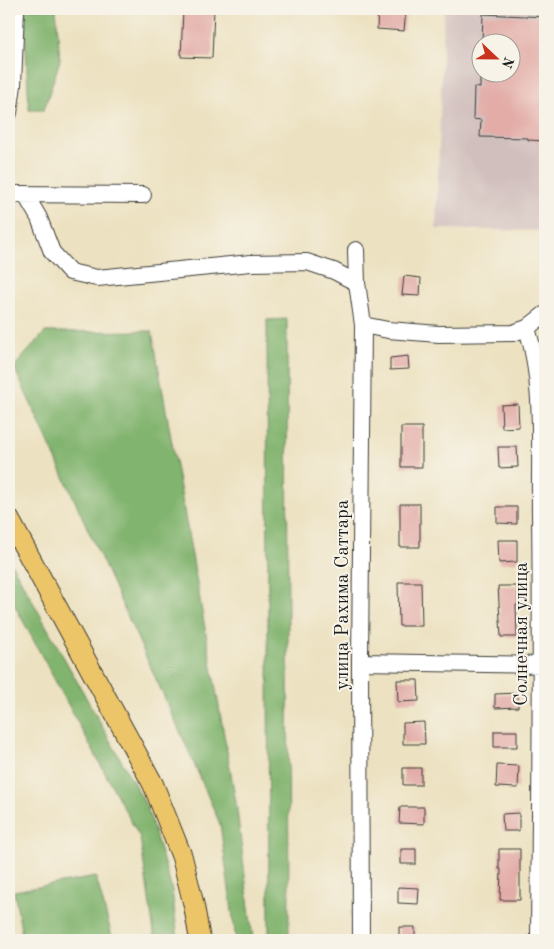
<svg xmlns="http://www.w3.org/2000/svg" width="554" height="949" font-family="'Old Standard TT',serif">
<style>
.industrial{fill:#d1bfbd;fill-rule:evenodd}
.forest{fill:#81b46e;stroke:#4e6845}
.building{fill:#e3aca7}
.lines{fill:none;stroke-linecap:round;stroke-linejoin:round}
.minor-casing{stroke:#3b3a35;stroke-width:18}
.major-casing{stroke:#3b3a35;stroke-width:22}
.minor{stroke:#fff;stroke-width:16}
.major{stroke:#edc569;stroke-width:20}
.labels{text-anchor:middle;stroke-width:4;stroke-linejoin:round;paint-order:stroke}
.street-label{font-size:19px;fill:#1c1c1c;stroke:#f7f3e8}
</style>
<rect width="100%" height="100%" fill="#f7f3e8"/>
<filter id="ink" filterUnits="userSpaceOnUse"><feTurbulence type="fractalNoise" baseFrequency=".02" numOctaves="2"/><feDisplacementMap in="SourceGraphic" scale="10" xChannelSelector="R" yChannelSelector="G"/><feConvolveMatrix kernelMatrix="1 2 1 2 8 2 1 2 1" color-interpolation-filters="sRGB"/></filter>
<filter id="wash" filterUnits="userSpaceOnUse"><feTurbulence type="fractalNoise" baseFrequency=".0096" numOctaves="4" result="noise"/><feDisplacementMap in="SourceGraphic" scale="20" xChannelSelector="R" yChannelSelector="G"/><feGaussianBlur stdDeviation="1.12" result="paint"/><feColorMatrix in="noise" values="0 0 0 0 0 0 0 0 0 0 0 0 0 0 0 0 0 1.4 0 .05"/><feComposite in="paint" operator="in"/></filter>
<g filter="url(#wash)">
<rect width="100%" height="100%" fill="#ece1c0"/>
<path class="industrial" d="M 444,9 L 545,9 L 545,231 L 436,229 ZM 482,42 L 512,42 L 512,72 L 482,72 Z"/>
<path class="forest" d="M 24,9 L 56,9 L 60,60 L 44,110 L 29,110 Z
M 287,319 L 289,940 L 269,940 L 267,320 Z
M 152,331 L 236,802 L 253,940 L 236,940 L 220,824 L 186,745 L 14,367 L 45,332 Z
M 9,559 L 147,807 L 172,890 L 178,940 L 155,940 L 140,838 L 9,595 Z
M 96,877 L 113,940 L 23,940 L 14,891 Z"/>
<g id="blocks">
<path class="building" d="M 183,9 L 214,9 L 212,58 L 181,57 Z
M 378,9 L 406,9 L 404,31 L 377,29 Z
M 483,14 L 545,17 L 545,95 L 543,121 L 545,122 L 545,141 L 528,140 L 528,138 L 480,137 L 481,120 L 473,119 L 474,87 L 480,88 L 480,72 L 512,72 L 512,42 L 482,42 Z
M 404,276 L 421,278 L 420,296 L 402,295 Z
M 408,356 L 409,369 L 390,370 L 390,358 Z
M 518,404 L 519,427 L 502,428 L 501,405 Z
M 401,427 L 422,427 L 422,467 L 401,467 Z
M 498,447 L 517,447 L 518,467 L 499,468 Z
M 400,504 L 420,504 L 420,547 L 400,547 Z
M 497,507 L 517,507 L 517,524 L 497,523 Z
M 498,540 L 517,540 L 517,562 L 499,563 Z
M 398,582 L 421,582 L 422,626 L 399,626 Z
M 498,586 L 517,586 L 518,605 L 516,605 L 517,637 L 501,637 Z
M 397,680 L 418,680 L 419,701 L 398,702 Z
M 518,693 L 518,707 L 495,708 L 495,694 Z
M 424,722 L 425,744 L 403,744 L 403,723 Z
M 494,731 L 517,731 L 517,747 L 494,747 Z
M 497,765 L 519,766 L 518,788 L 496,787 Z
M 403,768 L 421,768 L 421,785 L 403,785 Z
M 400,807 L 424,807 L 424,824 L 399,823 Z
M 519,813 L 519,831 L 503,831 L 502,814 Z
M 401,849 L 416,849 L 416,864 L 401,864 Z
M 499,849 L 520,849 L 520,900 L 500,900 L 501,869 L 499,869 Z
M 398,887 L 419,888 L 418,904 L 398,903 Z
M 399,927 L 415,927 L 415,940 L 399,940 Z"/>
</g>
</g>
<g filter="url(#ink)">
<use href="#blocks" fill-opacity="0" stroke="#3b3a35" stroke-width="1"/>
<g class="lines">
<g class="minor-casing">
<path id="minor" d="M 9,113 L 13,85 L 16,9
M 9,194 L 143,195
M 25,194 L 39,218 L 52,252 L 70,272 L 97,278 L 251,263 L 307,262 L 334,271 L 357,283
M 356,250 L 357,283 L 363,325 L 360,662 L 361,940
M 363,325 L 388,330 L 439,334 L 513,333 L 527,328 L 545,314
M 527,328 C 545,385 539,454 540,513 C 542,655 540,798 539,940
M 360,662 L 545,665"/>
</g>
<g class="major-casing">
<path id="major" d="M 9,519 L 153,784 L 182,857 L 194,906 L 200,940"/>
</g>
<use href="#minor" class="minor"/>
<use href="#major" class="major"/>
</g>
</g>
<g class="labels">
<g class="street-label">
<text transform="translate(341 595) rotate(-90)" y="7">улица Рахима Саттара</text>
<text transform="translate(520 634) rotate(-90)" y="7">Солнечная улица</text>
</g>
</g>
<rect width="554" height="949" fill="none" stroke="#f7f3e8" stroke-width="30"/>
<g transform="translate(496 58) rotate(112)"><circle r="24" fill="#f7f3e8" stroke="#9f9d96"/>
<path d="M0-4L9 19L0 12L-9 19Z" fill="#c8321e"/>
<text y="-8" font-size="14" font-weight="bold" text-anchor="middle" fill="#1c1c1c">N</text>
</g>
</svg>
